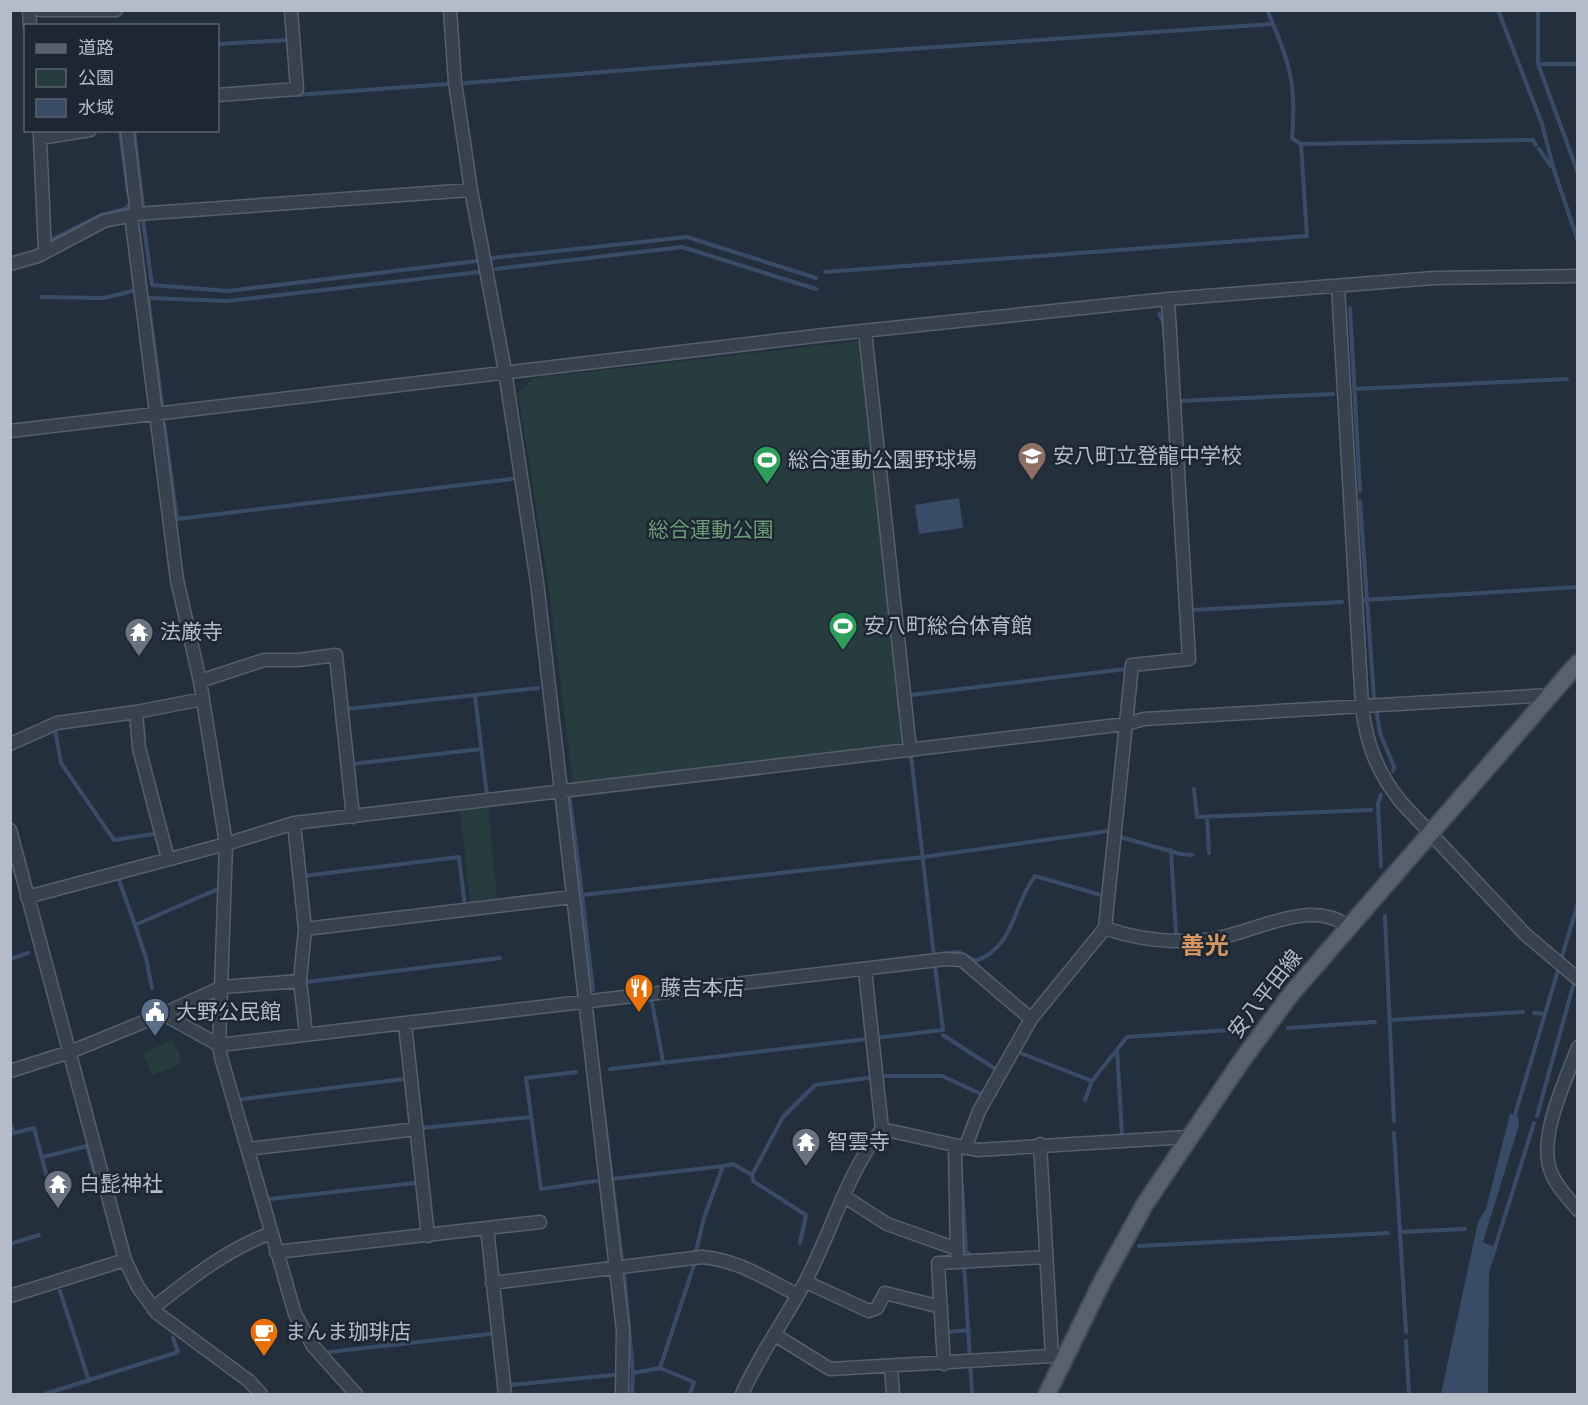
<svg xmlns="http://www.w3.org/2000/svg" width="1588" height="1405" font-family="Commissioner,'Noto Sans JP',sans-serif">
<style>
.green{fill:#263c3f}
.water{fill:#394c67}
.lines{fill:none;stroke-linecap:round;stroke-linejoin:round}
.stream{stroke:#394c67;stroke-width:4}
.minor-casing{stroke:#565f6c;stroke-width:15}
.major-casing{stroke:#414a57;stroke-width:20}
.minor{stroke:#38414e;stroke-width:12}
.major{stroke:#56606e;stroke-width:16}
.labels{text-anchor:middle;stroke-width:5;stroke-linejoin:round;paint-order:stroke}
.poi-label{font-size:21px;fill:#b4bcc9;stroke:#1d2633;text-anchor:start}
.park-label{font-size:21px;fill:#6b9a76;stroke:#1d2633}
.street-label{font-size:21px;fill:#b4bcc9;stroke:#1d2633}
.quarter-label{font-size:24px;font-weight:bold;fill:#d59563;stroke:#1d2633}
</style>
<rect width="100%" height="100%" fill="#242f3e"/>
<path class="green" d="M 859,341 L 907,744 L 573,783 L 548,582 L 518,393 L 533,378 Z
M 488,805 L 497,899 L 470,903 L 460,809 Z
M 173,1040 L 182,1061 L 176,1066 L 152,1075 L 143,1053 Z"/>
<path class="water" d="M 959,498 L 963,528 L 919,534 L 915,505 Z
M 1510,1114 L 1518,1116 L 1519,1125 L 1483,1242 L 1497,1248 L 1489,1272 L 1488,1394 L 1441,1394 L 1478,1222 L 1486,1209 Z"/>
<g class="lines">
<path class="stream" d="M 1267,10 C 1289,60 1297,83 1292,138 L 1301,144 L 1533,140 L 1536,145
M 1498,10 L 1542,124 L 1554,170 L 1578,241
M 1538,10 L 1538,64 L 1578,173
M 218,44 L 288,40
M 1538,64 L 1578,64
M 465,83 L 805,56 L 1273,24
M 296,95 L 449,84
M 120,130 L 128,192
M 134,130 L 143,207
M 1539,149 L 1551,166
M 143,220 L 152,285 L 228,291 L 477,261
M 53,239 L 101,215 L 125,209 L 130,203
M 492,258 L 687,237 L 816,278
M 496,269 L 682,247 L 816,289
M 825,272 L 1307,236 L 1301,144
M 42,297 L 104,298 L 136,290
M 1350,308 L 1360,491
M 1159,314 L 1163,321 L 1165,342
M 1354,389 L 1567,379
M 1179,401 L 1333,394
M 162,405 L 148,298 L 227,301 L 479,272
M 164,423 L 177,519 L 512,479
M 1360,501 L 1374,698
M 1365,600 L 1578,587
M 1191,610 L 1342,602
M 475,695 L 538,688
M 911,695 L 1126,669
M 346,706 L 347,709 L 475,695 L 487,796
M 1376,708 L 1380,733 L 1394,767 L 1393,771
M 55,730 L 61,763 L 114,840 L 154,834
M 911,755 L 934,957
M 352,764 L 481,749
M 1194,789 L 1197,817 L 1371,810
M 1381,795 L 1378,804 L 1381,866
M 570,800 L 582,895 L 923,857 L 1109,831
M 1207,817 L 1209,853
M 1120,837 L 1181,854 L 1192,855
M 1171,850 L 1176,933
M 303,876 L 459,857 L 465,906
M 118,877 L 135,925 L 218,889
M 582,895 L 593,990
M 1385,916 L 1394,1121
M 135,925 L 146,958 L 152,988
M 940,954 L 959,952 L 975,961 C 1015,948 1012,906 1035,876 L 1101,895
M 10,959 L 28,953
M 1561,960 L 1578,903
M 306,982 L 500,958
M 652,1002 L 663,1061
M 1534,1013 L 1545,1014
M 1390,1020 L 1523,1012
M 1288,1028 L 1375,1022
M 943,1035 L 994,1068
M 1117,1050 L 1122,1134
M 1018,1052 L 1092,1081
M 610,1069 L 943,1030 L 935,966
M 576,1072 L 526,1078 L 541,1189 L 596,1181
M 881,1076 L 942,1076 L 981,1094
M 242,1099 L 404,1079
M 1085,1100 L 1092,1081 L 1127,1037 L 1245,1029
M 603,1106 L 612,1179 L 723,1166
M 1537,1116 L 1575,979
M 1514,1118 L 1559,967
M 10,1123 L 14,1133
M 422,1128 L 531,1117
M 1394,1133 L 1406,1332
M 10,1134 L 34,1128 L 51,1192
M 43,1157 L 87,1146 L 97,1182
M 752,1175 L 753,1181 L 806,1215 L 800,1243
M 612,1179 L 622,1260
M 962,1185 L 966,1252 L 971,1255
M 270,1199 L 415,1183
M 1400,1232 L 1465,1229
M 10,1244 L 39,1235
M 1139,1246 L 1388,1233
M 696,1251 L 704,1218 L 723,1166 L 733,1164 L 752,1175 L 783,1117 L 815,1085 L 868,1078
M 1494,1251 L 1534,1123
M 964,1263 L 972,1394
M 624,1273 L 633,1373
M 60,1291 L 89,1381
M 948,1332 L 969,1330
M 1406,1341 L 1409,1394
M 329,1352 L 490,1334
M 510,1385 L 613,1375
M 45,1394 L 178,1352 L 173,1338
M 632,1394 L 633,1373 L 660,1368
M 690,1394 L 694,1382 L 660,1368 L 694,1265"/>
<g class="minor-casing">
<path id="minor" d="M 29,10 L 30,26
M 40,10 L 116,10
M 450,10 L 455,82 L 471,190 L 505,371 L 537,582 L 623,1330 L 622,1394
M 218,95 L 297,89 L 291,10
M 127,130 L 137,214
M 40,132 L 40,138 L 90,130
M 40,138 L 45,252
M 131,215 L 177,580 L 200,681 L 226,844 L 219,1045 L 221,1057 L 295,1314 L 313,1346 L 356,1394
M 10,264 L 38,256 L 104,221 L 137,214 L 471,190
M 1338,286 L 1362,706 C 1366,743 1377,772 1401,802 L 1525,934 L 1578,979
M 865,331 L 910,750
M 10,431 L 824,335 L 1168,299 L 1434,278 L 1578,276
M 200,681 L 264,660 L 298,660 L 336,655 L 353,817
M 136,712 L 139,748 L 168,859
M 10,744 L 57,723 L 136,712 L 203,699
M 10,830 L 125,1260 L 138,1287 L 157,1313 L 249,1381 L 261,1394
M 27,897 L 226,844 L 294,823 L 1126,724 L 1144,719 L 1550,695
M 1105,928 C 1138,940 1170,943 1205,940 C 1249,937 1306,896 1348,926
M 305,929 L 572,897
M 865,970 L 882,1129
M 300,981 L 306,1034
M 163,1014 L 222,987 L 300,981 L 305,929 L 294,823
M 405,1024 L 428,1236
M 1578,1047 C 1566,1080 1537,1138 1551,1172 C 1556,1186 1569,1199 1578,1210
M 10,1071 L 70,1052 L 163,1014 L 219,1045 L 946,959 L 962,960 L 1031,1019
M 1040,1144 L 1052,1356 L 1058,1356
M 955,1146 L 957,1255
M 965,1148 L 979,1111 L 1031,1019 L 1105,928 L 1132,665 L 1189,659 L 1168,299
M 248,1149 L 417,1129
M 845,1197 L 887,1224 L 957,1249
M 487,1228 L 540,1222
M 276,1252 L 487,1228 L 505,1394
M 806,1282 L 869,1311 L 877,1308 L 885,1293 L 941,1307
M 492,1283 L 702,1257 C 738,1260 766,1279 798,1295
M 10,1296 L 125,1260
M 153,1308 C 191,1278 226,1250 271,1233
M 775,1335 L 830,1369 L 1052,1356
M 944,1364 L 938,1263 L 1046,1257
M 891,1367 L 893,1394
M 742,1394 C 759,1355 785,1320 805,1282 C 832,1232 846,1174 882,1129 L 977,1150 L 1188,1137"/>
</g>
<g class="major-casing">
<path id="major" d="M 1047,1394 L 1103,1280 L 1145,1204 L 1240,1063 L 1291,994 L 1578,663"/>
</g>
<use href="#minor" class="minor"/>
<use href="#major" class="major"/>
</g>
<defs>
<g id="school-pin" transform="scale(1.5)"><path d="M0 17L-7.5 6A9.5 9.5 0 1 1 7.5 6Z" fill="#8d6e63" stroke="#1d2633"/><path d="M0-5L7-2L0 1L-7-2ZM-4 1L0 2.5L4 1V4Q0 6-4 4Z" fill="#fff"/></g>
<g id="stadium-pin" transform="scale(1.5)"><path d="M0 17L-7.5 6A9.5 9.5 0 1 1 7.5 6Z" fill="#2e9e5b" stroke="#1d2633"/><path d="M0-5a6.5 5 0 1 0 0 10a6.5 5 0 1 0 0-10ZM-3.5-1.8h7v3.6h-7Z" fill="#fff"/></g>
<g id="temple-pin" transform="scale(1.5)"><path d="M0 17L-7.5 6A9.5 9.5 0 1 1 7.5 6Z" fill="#6b7280" stroke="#1d2633"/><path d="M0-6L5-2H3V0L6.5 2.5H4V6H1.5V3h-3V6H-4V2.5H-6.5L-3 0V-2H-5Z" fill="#fff"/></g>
<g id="restaurant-pin" transform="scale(1.5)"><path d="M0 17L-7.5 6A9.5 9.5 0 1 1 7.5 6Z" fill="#e8710a" stroke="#1d2633"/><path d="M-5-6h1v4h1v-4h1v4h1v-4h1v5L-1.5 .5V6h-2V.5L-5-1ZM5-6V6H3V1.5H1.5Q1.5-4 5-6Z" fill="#fff"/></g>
<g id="civic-pin" transform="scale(1.5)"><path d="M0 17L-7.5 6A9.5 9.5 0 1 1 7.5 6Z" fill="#5c6f8a" stroke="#1d2633"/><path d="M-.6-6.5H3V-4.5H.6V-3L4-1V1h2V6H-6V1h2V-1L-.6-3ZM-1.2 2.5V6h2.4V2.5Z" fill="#fff"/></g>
<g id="cafe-pin" transform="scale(1.5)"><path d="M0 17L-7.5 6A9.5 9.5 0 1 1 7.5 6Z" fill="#e8710a" stroke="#1d2633"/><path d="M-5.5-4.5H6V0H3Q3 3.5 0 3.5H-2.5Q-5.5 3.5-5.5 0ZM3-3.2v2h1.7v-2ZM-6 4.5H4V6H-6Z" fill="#fff"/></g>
</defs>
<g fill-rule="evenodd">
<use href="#school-pin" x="1032" y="456"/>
<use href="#stadium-pin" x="767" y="460"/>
<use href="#stadium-pin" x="843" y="626"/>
<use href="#temple-pin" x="139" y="632"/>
<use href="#restaurant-pin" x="639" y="988"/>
<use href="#civic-pin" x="155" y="1012"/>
<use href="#temple-pin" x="806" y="1142"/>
<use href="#temple-pin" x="58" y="1184"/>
<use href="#cafe-pin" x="264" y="1332"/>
</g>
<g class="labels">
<g class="poi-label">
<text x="1053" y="463">安八町立登龍中学校</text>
<text x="788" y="467">総合運動公園野球場</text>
<text x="864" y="633">安八町総合体育館</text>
<text x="160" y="639">法厳寺</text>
<text x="660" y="995">藤吉本店</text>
<text x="176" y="1019">大野公民館</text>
<text x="827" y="1149">智雲寺</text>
<text x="79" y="1191">白髭神社</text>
<text x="285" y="1339">まんま珈琲店</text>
</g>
<g class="park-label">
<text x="711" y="537">総合運動公園</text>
</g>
<g class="street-label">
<text transform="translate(1265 994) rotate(-52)" y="7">安八平田線</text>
</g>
<g class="quarter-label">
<text x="1205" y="954">善光</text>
</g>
</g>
<rect width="1588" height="1405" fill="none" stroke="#b4bcc9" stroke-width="24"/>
<rect x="24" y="24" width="195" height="108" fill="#1d2633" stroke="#59626f" stroke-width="1.5"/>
<rect x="36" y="44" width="30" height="9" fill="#56606e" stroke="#59626f" stroke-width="1.5"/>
<text x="78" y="54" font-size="18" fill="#b4bcc9">道路</text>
<rect x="36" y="69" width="30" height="18" fill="#263c3f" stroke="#59626f" stroke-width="1.5"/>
<text x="78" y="84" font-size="18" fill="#b4bcc9">公園</text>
<rect x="36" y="99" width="30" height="18" fill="#394c67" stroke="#59626f" stroke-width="1.5"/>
<text x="78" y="114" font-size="18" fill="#b4bcc9">水域</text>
</svg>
